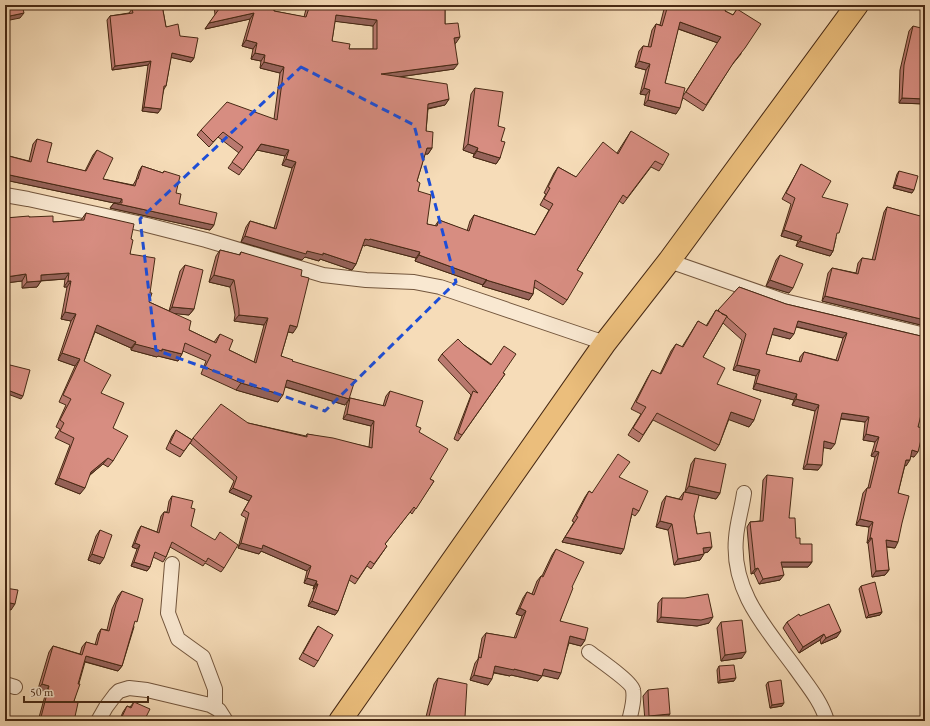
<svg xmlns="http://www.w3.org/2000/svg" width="930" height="726" font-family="'EB Garamond',serif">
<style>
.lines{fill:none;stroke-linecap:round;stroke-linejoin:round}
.street-casing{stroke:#73563d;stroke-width:16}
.highway-casing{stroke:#472914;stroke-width:24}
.street{stroke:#f9e8d1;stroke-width:14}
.highway{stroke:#ebbe7c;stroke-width:22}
.wall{fill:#b9796f;stroke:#472914;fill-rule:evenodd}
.shaded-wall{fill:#96635a;stroke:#472914}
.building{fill:#d78d81;stroke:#472914;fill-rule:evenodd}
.marked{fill:none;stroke:#1d4ed8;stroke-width:3;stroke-dasharray:8 5;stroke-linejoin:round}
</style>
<rect width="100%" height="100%" fill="#f6dcb8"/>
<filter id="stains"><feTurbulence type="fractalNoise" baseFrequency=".005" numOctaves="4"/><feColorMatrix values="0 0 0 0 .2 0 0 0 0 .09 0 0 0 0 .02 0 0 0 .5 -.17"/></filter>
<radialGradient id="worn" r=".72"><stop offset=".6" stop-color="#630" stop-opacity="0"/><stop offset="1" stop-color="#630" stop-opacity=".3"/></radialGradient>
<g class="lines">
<g class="street-casing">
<path id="street" d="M 5,195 L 28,199 L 147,225 L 206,240 L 323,275 L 366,280 L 414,282 L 440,287 L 605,343
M 669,261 L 784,301 L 925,335
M 744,493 C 742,508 737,523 736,538 C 731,592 767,629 796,669 C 808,686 821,701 827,721
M 172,564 L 168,613 L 178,639 L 203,657 L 215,689 L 215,707
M 589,652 C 598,659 632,682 633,690 C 635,700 631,712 629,721
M 5,684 L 15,687
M 98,721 L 106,707 L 115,695 L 119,691 L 129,688 L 147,690 L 210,705 L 219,710 L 226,721"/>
</g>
<g class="highway-casing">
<path id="highway" d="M 340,721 L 605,343 L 669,261 L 857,5"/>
</g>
<use href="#street" class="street"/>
<use href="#highway" class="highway"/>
</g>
<path class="wall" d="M 132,5 L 162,5 L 166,27 L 180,36 L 194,58 L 191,62 L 171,57 L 166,86 L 164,89 L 158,113 L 142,111 L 148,65 L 112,70 L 107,20 L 110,16 L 129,13 L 132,9 L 133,9 Z
M 214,5 L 273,5 L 274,11 L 304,17 L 307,5 L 445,5 L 445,24 L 456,43 L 455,43 L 454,69 L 399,77 L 449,99 L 445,105 L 428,109 L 426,131 L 432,148 L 428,154 L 425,154 L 417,181 L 418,191 L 427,224 L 435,226 L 439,220 L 467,231 L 470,221 L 474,215 L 535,235 L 549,210 L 540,205 L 546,194 L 544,193 L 554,173 L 558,167 L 576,177 L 617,153 L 631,131 L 663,165 L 659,171 L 651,167 L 623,204 L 619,201 L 577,270 L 567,300 L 563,305 L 534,287 L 533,294 L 529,300 L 482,286 L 483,285 L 415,261 L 416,258 L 366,245 L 365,246 L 363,245 L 356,264 L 352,270 L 320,259 L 319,261 L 305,257 L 302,260 L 241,242 L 246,227 L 250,221 L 274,228 L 292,168 L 282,165 L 285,156 L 257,150 L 239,175 L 228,168 L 239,153 L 218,137 L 209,147 L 197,135 L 201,130 L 274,119 L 280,73 L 260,68 L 261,61 L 251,59 L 253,49 L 242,46 L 250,19 L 205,29 L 215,15 ZM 335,21 L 373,26 L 373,49 L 349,49 L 332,41 Z
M 667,5 L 674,5 L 680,7 L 681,5 L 727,5 L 725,11 L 733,15 L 737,9 L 741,54 L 731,66 L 703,111 L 683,98 L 676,114 L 644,105 L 646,95 L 640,94 L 646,70 L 635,67 L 639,51 L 643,46 L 648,47 L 652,30 L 656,24 L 660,25 L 664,9 ZM 678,29 L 718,43 L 683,96 L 665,83 Z
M 913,26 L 923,44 L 925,104 L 899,103 L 900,70 L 909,31 Z
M 475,88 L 498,126 L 501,141 L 500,158 L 496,164 L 473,157 L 474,154 L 463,150 L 471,94 Z
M 37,139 L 47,162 L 85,171 L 93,155 L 97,150 L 103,179 L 133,185 L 136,180 L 139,171 L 142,166 L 163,173 L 164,171 L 176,193 L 179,204 L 214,225 L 210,230 L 110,208 L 114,203 L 5,180 L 5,155 L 29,161 L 33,144 Z
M 801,164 L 822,197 L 836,238 L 833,251 L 830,256 L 796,246 L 798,241 L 781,236 L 791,204 L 782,199 L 798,170 Z
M 899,171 L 912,193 L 893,188 L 897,174 Z
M 887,207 L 922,217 L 925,208 L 925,326 L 822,301 L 828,273 L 832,268 L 856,273 L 858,263 L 862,258 L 872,260 L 884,212 Z
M 86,213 L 131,239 L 130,254 L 149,302 L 169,311 L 180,271 L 185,265 L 194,309 L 189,315 L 174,313 L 189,330 L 214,342 L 220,334 L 229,350 L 254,362 L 264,325 L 234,321 L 235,315 L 230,287 L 209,282 L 216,256 L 220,250 L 239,255 L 241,252 L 301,276 L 293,333 L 288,332 L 281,356 L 292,361 L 345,405 L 285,387 L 278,402 L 236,390 L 201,374 L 206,361 L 183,351 L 178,361 L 158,356 L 157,357 L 131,350 L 131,348 L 95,332 L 84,361 L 101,393 L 113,428 L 113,461 L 108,467 L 103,464 L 89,476 L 80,494 L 55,484 L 70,445 L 55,438 L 60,429 L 56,427 L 66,405 L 59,402 L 75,366 L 58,360 L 71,321 L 61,319 L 67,287 L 64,287 L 65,279 L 41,281 L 37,287 L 22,288 L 22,281 L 5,283 L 5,218 L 29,217 L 53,222 L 81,220 Z
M 780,255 L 789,293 L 766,286 L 776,260 Z
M 739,287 L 786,304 L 925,337 L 918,427 L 914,457 L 911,456 L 906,466 L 905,465 L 898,493 L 895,548 L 886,547 L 889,570 L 885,575 L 872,577 L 868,543 L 867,543 L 869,527 L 856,525 L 863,493 L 867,488 L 868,488 L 875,457 L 871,456 L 875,442 L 863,440 L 865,422 L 840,419 L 831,449 L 824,447 L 818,470 L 803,469 L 815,411 L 792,405 L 794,400 L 753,389 L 756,376 L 733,370 L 742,340 L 723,323 L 703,357 L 717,384 L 754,420 L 749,427 L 729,419 L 719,445 L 715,451 L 653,420 L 639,442 L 628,435 L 641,414 L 631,409 L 648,377 L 652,370 L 660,374 L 671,351 L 676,344 L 682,347 L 698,321 L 706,326 L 716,310 L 718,311 ZM 796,327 L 843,338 L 836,360 L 804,352 L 800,357 L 799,362 L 766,354 L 772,334 L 790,339 Z
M 464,345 L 505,374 L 458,441 L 454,439 L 471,395 L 438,360 L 442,354 Z
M 390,391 L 416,426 L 419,432 L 430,479 L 434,481 L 412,514 L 410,512 L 385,544 L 387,546 L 371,569 L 367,566 L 355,584 L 349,580 L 338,611 L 335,615 L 308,606 L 314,589 L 313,589 L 314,586 L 304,583 L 307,571 L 261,551 L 259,554 L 238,548 L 246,518 L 241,515 L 249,501 L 229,492 L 234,481 L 190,443 L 193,438 L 248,423 L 306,436 L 307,434 L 369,447 L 371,426 L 343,419 L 347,403 L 350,398 L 383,406 L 386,396 Z
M 176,430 L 192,440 L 180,457 L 166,449 L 172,436 Z
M 695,458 L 720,493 L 716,499 L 685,492 L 691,464 Z
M 767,475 L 789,518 L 796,538 L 812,562 L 808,567 L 782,567 L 780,580 L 759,584 L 754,573 L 751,574 L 747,527 L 750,522 L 760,521 L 763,480 Z
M 619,477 L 639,511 L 635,516 L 632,514 L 621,554 L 562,542 L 574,522 L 572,521 L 585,497 L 589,491 L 592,493 Z
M 684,492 L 694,516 L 697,534 L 712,547 L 708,552 L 704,553 L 700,560 L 674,565 L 668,530 L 656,527 L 662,502 L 666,496 L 679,499 Z
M 172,496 L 191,508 L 191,526 L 224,568 L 221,572 L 205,563 L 203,566 L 170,547 L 166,557 L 163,562 L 153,557 L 150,567 L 147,571 L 131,566 L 137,549 L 132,547 L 138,531 L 141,526 L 157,532 L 161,516 L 164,512 L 167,512 L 169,501 Z
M 100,530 L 100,564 L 88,560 L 96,536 Z
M 556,549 L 572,587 L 560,621 L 585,640 L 581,646 L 569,643 L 558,679 L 543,675 L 538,681 L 511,675 L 510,676 L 494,673 L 488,685 L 470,680 L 475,663 L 478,659 L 482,638 L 486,633 L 514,638 L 522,616 L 516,614 L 523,598 L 527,592 L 532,594 L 537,581 L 541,576 L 542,576 L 552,555 Z
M 861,586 L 882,612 L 880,615 L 866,618 L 859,589 Z
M 122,591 L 134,627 L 122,666 L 118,671 L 85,662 L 74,701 L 74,721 L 38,721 L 46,692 L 38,689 L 49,652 L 53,646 L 80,654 L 82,647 L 86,642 L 95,645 L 98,634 L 101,629 L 107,630 L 112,609 L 118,596 Z
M 662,598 L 709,623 L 697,626 L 657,622 L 658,603 Z
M 800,616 L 837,637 L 821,644 L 820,640 L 799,653 L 783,628 L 787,622 Z
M 721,622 L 742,658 L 721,661 L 717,628 Z
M 318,626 L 318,661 L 314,667 L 299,659 L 314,632 Z
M 719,666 L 734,681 L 718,683 L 717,670 Z
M 438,678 L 462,721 L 425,721 L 434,684 Z
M 768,682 L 782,706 L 770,708 L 766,685 Z
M 648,690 L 666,720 L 645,721 L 643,696 Z
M 134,702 L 149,721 L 119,721 L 123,712 L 127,706 L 130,707 Z"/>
<path class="shaded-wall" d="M 24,13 L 20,18 L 5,21 L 5,17 Z
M 254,13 L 250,19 L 205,29 L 209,23 Z
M 336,15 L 377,20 L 373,26 L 332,21 Z
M 680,22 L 721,37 L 718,43 L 676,28 Z
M 460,37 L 456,43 L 450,44 L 454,38 Z
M 246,40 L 257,43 L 253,49 L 242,46 Z
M 172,53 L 194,58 L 191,62 L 169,57 Z
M 255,53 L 265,55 L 261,61 L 251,59 Z
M 151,61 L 148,65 L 112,70 L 115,66 Z
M 639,61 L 650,64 L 646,70 L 635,67 Z
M 264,62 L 284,67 L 280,73 L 260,68 Z
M 458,64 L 454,69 L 377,80 L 381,74 Z
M 644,88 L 650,90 L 646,95 L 640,94 Z
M 902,98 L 925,99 L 925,104 L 899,103 Z
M 449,99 L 445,105 L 424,109 L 428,104 Z
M 648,100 L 680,108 L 676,114 L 644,105 Z
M 144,107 L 161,109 L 158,113 L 142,111 Z
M 261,144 L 289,150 L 285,156 L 257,150 Z
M 468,144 L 478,148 L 474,154 L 463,150 Z
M 427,148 L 432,148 L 428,154 L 423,154 Z
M 477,151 L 500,158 L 496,164 L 473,157 Z
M 286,159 L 296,162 L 292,168 L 282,165 Z
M 5,174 L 122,199 L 119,204 L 5,180 Z
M 895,185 L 914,190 L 912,193 L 893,188 Z
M 114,203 L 214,225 L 210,230 L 110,208 Z
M 784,230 L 802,236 L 798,241 L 781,236 Z
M 245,236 L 307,251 L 323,253 L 356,264 L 352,270 L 320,259 L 319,261 L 305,257 L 302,260 L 241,242 Z
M 365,239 L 370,239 L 420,252 L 416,258 L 366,245 L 365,246 L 361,245 Z
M 800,241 L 833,251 L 830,256 L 796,246 Z
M 419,255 L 487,280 L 483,285 L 415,261 Z
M 69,273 L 65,279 L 36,281 L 41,275 Z
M 26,274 L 22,281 L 5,283 L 5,279 L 6,277 Z
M 214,275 L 234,280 L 230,287 L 209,282 Z
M 486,280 L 533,294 L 529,300 L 482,286 Z
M 770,280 L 793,288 L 789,293 L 766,286 Z
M 41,281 L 37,287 L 22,288 L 27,282 Z
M 68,281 L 71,281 L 67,287 L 64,287 Z
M 825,296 L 925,320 L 925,326 L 822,301 Z
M 172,307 L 194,309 L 189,315 L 168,313 Z
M 65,312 L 76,314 L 71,321 L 61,319 Z
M 239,315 L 268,318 L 264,325 L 234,321 Z
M 798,321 L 847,333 L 843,338 L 794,326 Z
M 97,325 L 136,342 L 131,348 L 93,331 Z
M 290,325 L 297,327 L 293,333 L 285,331 Z
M 774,328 L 794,334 L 790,339 L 770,334 Z
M 135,344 L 162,349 L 182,354 L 178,361 L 158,356 L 157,357 L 131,350 Z
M 62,353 L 80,359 L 75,366 L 58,360 Z
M 737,365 L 760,370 L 756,376 L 733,370 Z
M 287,380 L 349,399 L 345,405 L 283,386 Z
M 241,383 L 283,395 L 278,402 L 236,390 Z
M 756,383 L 797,394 L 794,400 L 753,389 Z
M 5,389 L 23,396 L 21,399 L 5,393 Z
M 796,399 L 819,405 L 815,411 L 792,405 Z
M 731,412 L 754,420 L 749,427 L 727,419 Z
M 842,413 L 869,417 L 865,422 L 838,418 Z
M 347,414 L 374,421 L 371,426 L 343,419 Z
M 866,434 L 879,437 L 875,442 L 863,440 Z
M 824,441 L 835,444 L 831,449 L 820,447 Z
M 912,450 L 918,452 L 914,457 L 908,456 Z
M 875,451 L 879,452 L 875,457 L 871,456 Z
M 108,458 L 103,464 L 86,478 L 91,472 Z
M 906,460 L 910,460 L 906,466 L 902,465 Z
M 807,464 L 822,465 L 818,470 L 803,469 Z
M 59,478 L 85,488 L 80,494 L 55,484 Z
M 689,486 L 720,493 L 716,499 L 685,492 Z
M 233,488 L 252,496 L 249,501 L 229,492 Z
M 860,519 L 873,522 L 869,527 L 856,525 Z
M 660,521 L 672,524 L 668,530 L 656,527 Z
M 565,537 L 624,549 L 621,554 L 562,542 Z
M 870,538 L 872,538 L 868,543 L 867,543 Z
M 886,540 L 898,542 L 895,548 L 882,546 Z
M 135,543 L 140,545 L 137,549 L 132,547 Z
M 241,543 L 263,545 L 311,566 L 307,571 L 261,551 L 259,554 L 238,548 Z
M 712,547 L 708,552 L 699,554 L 703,548 Z
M 92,554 L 104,558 L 100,564 L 88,560 Z
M 704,554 L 700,560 L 674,565 L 678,559 Z
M 134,562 L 150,567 L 147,571 L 131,566 Z
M 781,562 L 812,562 L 808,567 L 778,567 Z
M 758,568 L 754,573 L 751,574 L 755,569 Z
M 889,570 L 885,575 L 872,577 L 876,571 Z
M 784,575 L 780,580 L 759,584 L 763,579 Z
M 307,578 L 317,581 L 314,586 L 304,583 Z
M 316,584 L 318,584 L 314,589 L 313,589 Z
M 312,601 L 338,611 L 335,615 L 308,606 Z
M 5,602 L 15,604 L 11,610 L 5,609 Z
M 520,608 L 526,611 L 522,616 L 516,614 Z
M 882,612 L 880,615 L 866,618 L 869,615 Z
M 661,617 L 713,617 L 709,623 L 697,626 L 657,622 Z
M 841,631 L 837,637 L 821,644 L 826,638 Z
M 824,634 L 820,640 L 799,653 L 803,647 Z
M 570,636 L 585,640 L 581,646 L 566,642 Z
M 746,652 L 742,658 L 721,661 L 725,655 Z
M 86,656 L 122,666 L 118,671 L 83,661 Z
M 495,666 L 514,669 L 542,676 L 538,681 L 511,675 L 510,676 L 492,672 Z
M 544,669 L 561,673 L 558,679 L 540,675 Z
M 474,675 L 492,679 L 488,685 L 470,680 Z
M 736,678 L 734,681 L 718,683 L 720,680 Z
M 42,684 L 49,686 L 46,692 L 38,689 Z
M 784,703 L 782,706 L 770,708 L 772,705 Z
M 670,714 L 666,720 L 646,721 L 649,716 Z"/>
<path class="building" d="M 5,5 L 22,5 L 24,13 L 5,17 Z
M 136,5 L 162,5 L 166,27 L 178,24 L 180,36 L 198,38 L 194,58 L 172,53 L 166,86 L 164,86 L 161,109 L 144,107 L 151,61 L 115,66 L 110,16 L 133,13 L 132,9 L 137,8 Z
M 219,5 L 273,5 L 274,11 L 306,17 L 310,5 L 445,5 L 445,24 L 458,23 L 460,37 L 454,38 L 458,64 L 381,74 L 447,84 L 449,99 L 428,104 L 426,131 L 433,132 L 432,148 L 427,148 L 417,181 L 420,183 L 418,191 L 431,195 L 427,224 L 437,226 L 439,220 L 469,231 L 474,215 L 535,235 L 553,204 L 544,199 L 550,188 L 548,187 L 558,167 L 576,177 L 603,142 L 618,154 L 631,131 L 669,154 L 663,165 L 655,161 L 627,198 L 623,195 L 577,270 L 583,273 L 567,300 L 535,280 L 533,294 L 486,280 L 487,280 L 419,255 L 420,252 L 370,239 L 369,240 L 365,239 L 356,264 L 323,253 L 323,255 L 307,251 L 306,254 L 245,236 L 250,221 L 276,229 L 296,162 L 286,159 L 289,150 L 261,144 L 243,170 L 232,162 L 243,147 L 223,132 L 213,142 L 201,130 L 227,102 L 277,120 L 284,67 L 264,62 L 265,55 L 255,53 L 257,43 L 246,40 L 254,13 L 209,23 L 219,9 ZM 336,15 L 377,20 L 377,49 L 349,49 L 350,44 L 332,41 Z
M 668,5 L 674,5 L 682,7 L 683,5 L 727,5 L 725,11 L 733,15 L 737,9 L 761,24 L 745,48 L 734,62 L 706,105 L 686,92 L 721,37 L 680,22 L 665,83 L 685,88 L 680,108 L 648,100 L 650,90 L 644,88 L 650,64 L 639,61 L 643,46 L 651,47 L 656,24 L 662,26 Z
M 913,26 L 925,29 L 925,37 L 923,44 L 925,44 L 925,99 L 902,98 L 904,65 Z
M 475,88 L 503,92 L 498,126 L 505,128 L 501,141 L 505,142 L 500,158 L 477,151 L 478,148 L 468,144 Z
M 37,139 L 52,143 L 47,162 L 86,171 L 97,150 L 113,158 L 103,179 L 135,186 L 137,179 L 138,179 L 142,166 L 163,173 L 164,171 L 180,176 L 176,193 L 181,194 L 179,204 L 217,213 L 214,225 L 114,203 L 122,203 L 122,199 L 5,174 L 5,155 L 31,162 Z
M 801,164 L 831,181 L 822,197 L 848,204 L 839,233 L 837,233 L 833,251 L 800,241 L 802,236 L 784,230 L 795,198 L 786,193 Z
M 899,171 L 918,176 L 914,190 L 895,185 Z
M 887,207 L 924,217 L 925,215 L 925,320 L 825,296 L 832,268 L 858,274 L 862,258 L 875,260 Z
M 86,213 L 134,224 L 131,239 L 133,240 L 130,254 L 155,258 L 150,293 L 152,293 L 149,302 L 191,321 L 189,330 L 216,343 L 220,334 L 233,340 L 229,350 L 256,363 L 268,318 L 239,315 L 239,309 L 234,280 L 214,275 L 220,250 L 240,255 L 241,252 L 302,270 L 301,276 L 309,278 L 297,327 L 290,325 L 281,356 L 293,360 L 292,361 L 355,380 L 349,399 L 287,380 L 283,395 L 241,383 L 205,367 L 211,355 L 185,343 L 182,354 L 162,349 L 162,351 L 135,344 L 136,342 L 97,325 L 84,361 L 111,375 L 101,393 L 124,403 L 113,428 L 128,436 L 113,461 L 108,458 L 91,472 L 85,488 L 59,478 L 74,438 L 60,431 L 64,423 L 60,420 L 71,399 L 63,395 L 80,359 L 62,353 L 76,314 L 65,312 L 71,281 L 68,281 L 69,273 L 41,275 L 41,281 L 27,282 L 26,274 L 6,277 L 5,268 L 5,218 L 29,216 L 29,217 L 53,216 L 53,222 L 84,220 Z
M 780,255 L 803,264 L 793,288 L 770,280 Z
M 185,265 L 203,270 L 194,309 L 172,307 Z
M 739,287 L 786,304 L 925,337 L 925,399 L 918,427 L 924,428 L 918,452 L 912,450 L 910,460 L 906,460 L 898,493 L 909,496 L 902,523 L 898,542 L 886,540 L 889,570 L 876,571 L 872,538 L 870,538 L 873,522 L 860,519 L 867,488 L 870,488 L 879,452 L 875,451 L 879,437 L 866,434 L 869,417 L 842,413 L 835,444 L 824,441 L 822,465 L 807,464 L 819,405 L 796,399 L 797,394 L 756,383 L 760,370 L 737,365 L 746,334 L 727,317 L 727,316 L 722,314 L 718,310 ZM 798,321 L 847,333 L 838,361 L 804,352 L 801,362 L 766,354 L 774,328 L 794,334 Z
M 716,310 L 727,316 L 703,357 L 725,368 L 717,384 L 761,400 L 754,420 L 731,412 L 719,445 L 657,413 L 643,435 L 633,428 L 646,407 L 636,402 L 652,370 L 661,374 L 676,344 L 683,347 L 698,321 L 707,326 Z
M 458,339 L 464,345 L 491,365 L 504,346 L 516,354 L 503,373 L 505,374 L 462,435 L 458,433 L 473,391 L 478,393 L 442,354 Z
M 10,365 L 30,370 L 23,396 L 5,389 L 5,376 Z
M 390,391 L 423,401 L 416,426 L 421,428 L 419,432 L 448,449 L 430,479 L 434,481 L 416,509 L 414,507 L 385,544 L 387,546 L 374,564 L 370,561 L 358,579 L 351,575 L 338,611 L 312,601 L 318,584 L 316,584 L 317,581 L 307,578 L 311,566 L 263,545 L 262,549 L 241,543 L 249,513 L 244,510 L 252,496 L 233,488 L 237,477 L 193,438 L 221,404 L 248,423 L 307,437 L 307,434 L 333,438 L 372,448 L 374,421 L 347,414 L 350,398 L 385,406 Z
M 176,430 L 192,440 L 184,451 L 170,443 Z
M 618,454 L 630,462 L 619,477 L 648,491 L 639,511 L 633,508 L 624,549 L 565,537 L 578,517 L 576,516 L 589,491 L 592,493 Z
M 695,458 L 726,464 L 720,493 L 689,486 Z
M 767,475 L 793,478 L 789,518 L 795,518 L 796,538 L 800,538 L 800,544 L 812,544 L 812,562 L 781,562 L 784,575 L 763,579 L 758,568 L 755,569 L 750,522 L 763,521 Z
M 684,492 L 699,495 L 694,516 L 697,534 L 710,532 L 712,547 L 703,548 L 704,554 L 678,559 L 672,524 L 660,521 L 666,496 L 682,500 Z
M 172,496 L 193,501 L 191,508 L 195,509 L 191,526 L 215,540 L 220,532 L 238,545 L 224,568 L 208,558 L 206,562 L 172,542 L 166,557 L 155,552 L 150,567 L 134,562 L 140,545 L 135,543 L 141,526 L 159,533 L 164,512 L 169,513 Z
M 100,530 L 112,535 L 104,558 L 92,554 Z
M 556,549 L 584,562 L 572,587 L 573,588 L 560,621 L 588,628 L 585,640 L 570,636 L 561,673 L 544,669 L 542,676 L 514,669 L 514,670 L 495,666 L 492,679 L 474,675 L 479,657 L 481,658 L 486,633 L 516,638 L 526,611 L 520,608 L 527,592 L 534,595 L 541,576 L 543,577 Z
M 875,582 L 882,612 L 869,615 L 861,586 Z
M 5,588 L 18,590 L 15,604 L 5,602 Z
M 122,591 L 143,599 L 137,622 L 135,621 L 122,666 L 86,656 L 78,684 L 80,684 L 74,701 L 78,703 L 74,721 L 40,721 L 49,686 L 42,684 L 53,646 L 82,655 L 86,642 L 97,645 L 101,629 L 109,631 L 116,604 Z
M 708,594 L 713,617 L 701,620 L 661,617 L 662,598 L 685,598 Z
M 829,604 L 841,631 L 826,638 L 824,634 L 803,647 L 787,622 L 799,614 L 800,616 Z
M 742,620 L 746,652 L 725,655 L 721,622 Z
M 318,626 L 333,635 L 318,661 L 303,653 Z
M 734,665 L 736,678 L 720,680 L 719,666 Z
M 438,678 L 467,684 L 465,717 L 462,717 L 462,721 L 428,721 Z
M 781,680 L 784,703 L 772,705 L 768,682 Z
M 668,688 L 670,714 L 649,716 L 648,690 Z
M 134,702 L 150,709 L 146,717 L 150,719 L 149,721 L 120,721 L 127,706 L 131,708 Z
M 28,719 L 37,721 L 28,721 Z"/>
<path class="marked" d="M 301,67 L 414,125 L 456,282 L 325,411 L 156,350 L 140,219 Z"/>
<rect width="930" height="726" fill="none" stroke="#f6dcb8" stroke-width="20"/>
<rect x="6" y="6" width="918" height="714" fill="none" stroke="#472914" stroke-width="2"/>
<rect x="10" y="10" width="910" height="706" fill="none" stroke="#472914"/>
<path d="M24 696v6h124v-6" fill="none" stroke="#472914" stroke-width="2"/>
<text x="30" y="696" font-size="12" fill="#472914" stroke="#f9e8d1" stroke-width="3" paint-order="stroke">50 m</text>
<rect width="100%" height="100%" filter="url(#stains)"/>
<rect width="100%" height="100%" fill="url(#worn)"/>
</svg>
